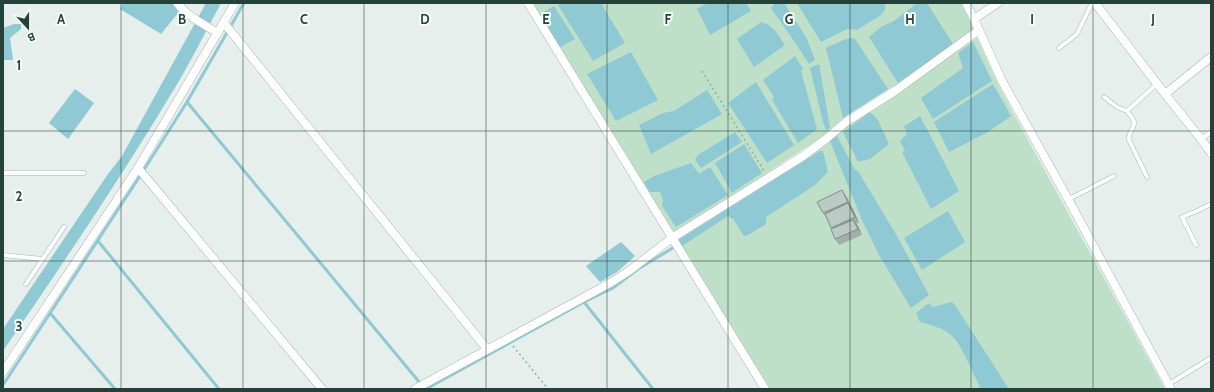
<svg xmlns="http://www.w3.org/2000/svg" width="1214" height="392" font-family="Cabin,sans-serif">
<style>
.green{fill:#bfe0c8}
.water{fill:#8ec9d4}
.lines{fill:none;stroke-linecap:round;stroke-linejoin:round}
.stream{stroke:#8ec9d4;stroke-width:3}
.lane-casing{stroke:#a8b8b2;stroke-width:5}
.street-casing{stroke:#a8b8b2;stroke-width:9}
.path{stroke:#86b3a5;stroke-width:1.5;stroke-dasharray:2 3;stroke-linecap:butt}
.lane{stroke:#fff;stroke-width:4}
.street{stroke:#fff;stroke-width:8}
.wall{fill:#a1aea9}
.shaded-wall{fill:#838d89}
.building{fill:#bbcac4;stroke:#838d89}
.grid{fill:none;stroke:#24423a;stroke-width:1;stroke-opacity:0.55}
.grid-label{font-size:13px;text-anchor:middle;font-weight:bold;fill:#24423a;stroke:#f7fbf9;stroke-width:4;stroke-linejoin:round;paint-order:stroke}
</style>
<rect width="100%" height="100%" fill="#e6efeb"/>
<path class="green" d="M 533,3 L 961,3 L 974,29 L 898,83 L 843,118 L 819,139 L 673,233 Z
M 977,38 L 998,84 L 1017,120 L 1165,389 L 769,389 L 676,239 Z"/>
<path class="water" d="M 123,3 L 172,3 L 179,12 L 161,34 L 120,9 Z
M 206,3 L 221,3 C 207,29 194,55 179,81 C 124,173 64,262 3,351 L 3,329 L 108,174 L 122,156 Z
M 562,3 L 601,3 L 625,43 L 593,61 L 558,5 Z
M 707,3 L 746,3 L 751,11 L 710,35 L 697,9 Z
M 775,3 L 784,3 L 806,37 L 815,60 L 809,64 L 794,41 L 771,8 Z
M 797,3 L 885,3 L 885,10 L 881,15 L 857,30 L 847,29 L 821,42 Z
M 917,3 L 927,3 L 953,44 L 898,83 L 869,37 L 881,27 L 894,21 Z
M 554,6 L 575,39 L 560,47 L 540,14 Z
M 761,22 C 773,24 778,35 785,45 L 754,67 L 737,39 Z
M 14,24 L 21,24 L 21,29 L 10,38 L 13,60 L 3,60 L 3,28 Z
M 852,38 L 855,39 L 888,89 L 843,118 L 826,48 L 846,39 Z
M 973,42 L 992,81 L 933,119 L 921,98 L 963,68 L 958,53 Z
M 631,52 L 658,100 L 616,121 L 587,74 Z
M 795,56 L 803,69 L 801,71 L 817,129 L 798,143 L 772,100 L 774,97 L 763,80 Z
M 819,64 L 830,128 L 826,130 L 823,122 L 810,68 Z
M 756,82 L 794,145 L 767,163 L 728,103 Z
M 993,84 L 1011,116 L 988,132 L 949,152 L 934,122 Z
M 75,89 L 94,103 L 68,139 L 49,123 Z
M 707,90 L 722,114 L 651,154 L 639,125 L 663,113 L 674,111 Z
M 870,112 L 878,120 L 889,144 L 870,159 L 858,162 L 843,132 Z
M 920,116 L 959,191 L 931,209 L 902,152 L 905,151 L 900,141 L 907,134 L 904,126 Z
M 735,132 L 742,142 L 701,168 L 695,160 L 698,155 Z
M 837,136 L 855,170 L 858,171 L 897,236 L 929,295 L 911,308 L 879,255 L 862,220 L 830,141 Z
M 744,144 L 762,173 L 732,193 L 715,163 Z
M 820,151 L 823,151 L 828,172 L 815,185 L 766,217 L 766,224 L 748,235 L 744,236 L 732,217 L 728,216 L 682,246 L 679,243 L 678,240 Z
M 691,163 L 699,174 L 710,167 L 728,195 L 676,227 L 662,206 L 663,200 L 660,192 L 650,192 L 644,182 L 654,176 Z
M 948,211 L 965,242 L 922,270 L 904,238 Z
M 621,242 L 635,256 L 617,272 L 600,282 L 586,266 Z
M 952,302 L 955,305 L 1009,389 L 981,389 C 974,376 962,345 952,336 C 944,328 931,325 920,322 L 916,313 L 929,303 L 933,307 Z"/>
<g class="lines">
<path class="stream" d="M 187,102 L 425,389
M 98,241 L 219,389
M 584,302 L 653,389
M 50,313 L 115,389
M 3,385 L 140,176 L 187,102 L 244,3
M 426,389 L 584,302 L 613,288 L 638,269 L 676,246"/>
<g class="lane-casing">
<path id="lane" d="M 1059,48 L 1077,34 L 1092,3
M 1104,97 L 1117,107 L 1127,111 L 1157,84
M 1127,111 C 1129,114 1133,118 1134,122 C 1135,128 1127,134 1129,140 L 1147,177
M 1201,139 L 1211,132
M 3,173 L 84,173
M 1069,199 L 1114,176
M 1196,245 L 1182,217 L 1197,211 L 1211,204
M 3,255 L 42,259
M 26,284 L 64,227
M 1169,384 L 1211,358"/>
</g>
<g class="street-casing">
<path id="street" d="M 177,3 C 188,17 203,24 218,33
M 528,3 L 765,389
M 966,3 L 974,19 L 1002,81 L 1068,199 L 1171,389
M 1095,3 L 1165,94 L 1201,139 L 1211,153
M 974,19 L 998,3
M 224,23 L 487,349
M 1165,94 L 1211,57
M 138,168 L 322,389
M 3,372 L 138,168 L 235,3
M 415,389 L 612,282 L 629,271 L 672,238 L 803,156 L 826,139 L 846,122 L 895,91 L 979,30"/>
</g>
<path class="path" d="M 702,71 L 764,171
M 728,212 L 732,218
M 513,346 L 548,389"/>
<use href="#lane" class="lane"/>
<use href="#street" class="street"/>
</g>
<path class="wall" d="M 846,196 L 859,223 L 856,224 L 862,235 L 839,245 L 835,239 L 832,229 L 827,219 L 823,213 Z"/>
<path class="shaded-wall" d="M 842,190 L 846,196 L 852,208 L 848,202 Z
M 848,203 L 853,209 L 859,223 L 855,217 Z
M 853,220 L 858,226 L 862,235 L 858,229 Z"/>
<path class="building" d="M 842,190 L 848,202 L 823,213 L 817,202 Z
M 848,203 L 855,217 L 831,228 L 825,214 Z
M 853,220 L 858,229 L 835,239 L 831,229 Z"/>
<path class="grid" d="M 121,3 L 121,389M 243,3 L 243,389M 364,3 L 364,389M 486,3 L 486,389M 607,3 L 607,389M 728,3 L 728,389M 850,3 L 850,389M 971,3 L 971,389M 1093,3 L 1093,389M 3,131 L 1211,131M 3,261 L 1211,261"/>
<g class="grid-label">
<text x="61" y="24">A</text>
<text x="182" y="24">B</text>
<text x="304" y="24">C</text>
<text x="425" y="24">D</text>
<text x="546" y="24">E</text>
<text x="668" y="24">F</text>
<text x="789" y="24">G</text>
<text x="910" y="24">H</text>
<text x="1032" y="24">I</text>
<text x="1153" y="24">J</text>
<text x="19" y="70">1</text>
<text x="19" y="201">2</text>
<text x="19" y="331">3</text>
</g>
<rect width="1214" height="392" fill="none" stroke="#24423a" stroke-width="8"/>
<g transform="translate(28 28) rotate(159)" stroke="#f7fbf9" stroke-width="3" paint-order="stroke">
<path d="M0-3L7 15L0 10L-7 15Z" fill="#24423a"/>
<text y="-6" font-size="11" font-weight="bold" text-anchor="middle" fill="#24423a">B</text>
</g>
</svg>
